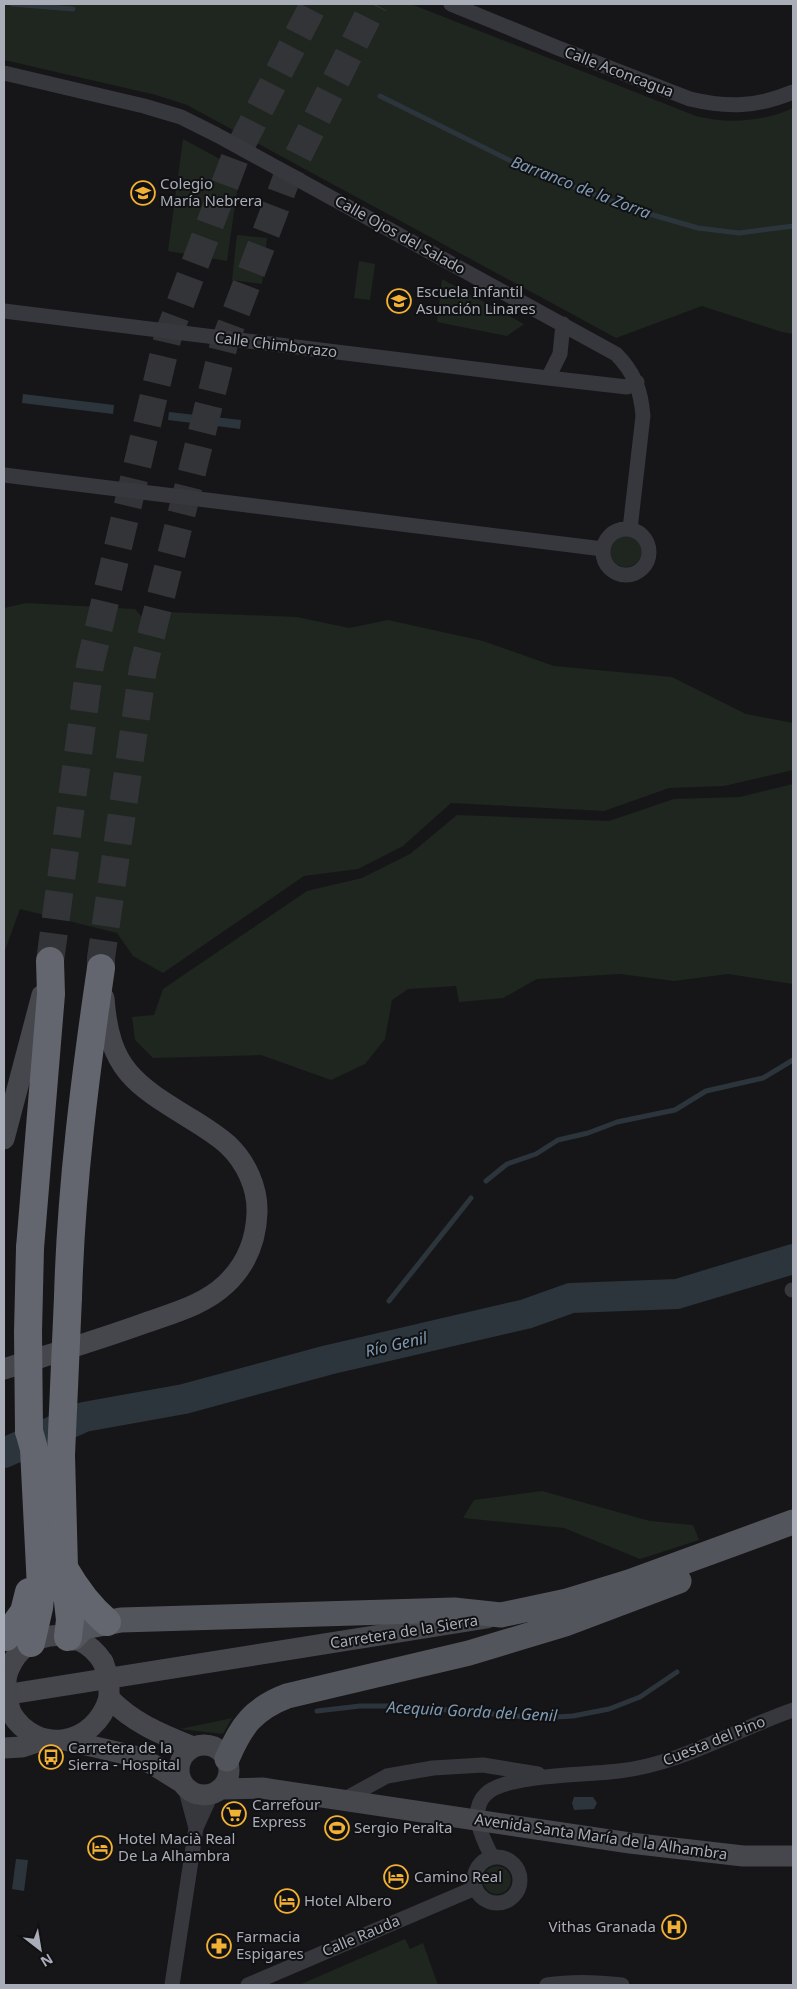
<svg xmlns="http://www.w3.org/2000/svg" width="797" height="1989" font-family="'Noto Sans',sans-serif">
<style>
.green{fill:#1e261f}
.water{fill:#2c353c}
.lines{fill:none;stroke-linecap:round;stroke-linejoin:round}
.stream{stroke:#2c353c;stroke-width:5}
.river{stroke:#2c353c;stroke-width:30}
.highway-tunnel{stroke:#333438;stroke-width:28;stroke-dasharray:28 14;stroke-linecap:butt}
.street{stroke:#37383d;stroke-width:15}
.secondary{stroke:#45474d;stroke-width:21}
.primary{stroke:#53555c;stroke-width:25}
.highway{stroke:#63666e;stroke-width:28}
.secondary-bridge{stroke:#45474d;stroke-width:21}
.highway-bridge{stroke:#63666e;stroke-width:28}
.labels{text-anchor:middle;stroke-width:4;stroke-linejoin:round;paint-order:stroke}
.street-label{font-size:15px;fill:#a8adb8;stroke:#111113}
.poi-label{font-size:15px;fill:#a8adb8;stroke:#111113;text-anchor:start}
.water-label{font-size:16px;font-style:italic;fill:#7f9bb3;stroke:#111113}
</style>
<rect width="100%" height="100%" fill="#161618"/>
<path class="green" d="M 4,4 L 411,4 L 696,116 C 728,124 763,122 793,108 L 793,334 L 782,332 L 702,306 L 616,338 L 187,105 L 156,95 L 4,60 Z
M 183,139 L 240,170 L 227,261 L 168,251 Z
M 237,235 L 267,238 L 262,284 L 232,280 Z
M 359,261 L 375,264 L 370,300 L 354,298 Z
M 442,279 L 524,324 L 507,336 L 437,322 Z
M610 551a16 16 0 1 1 32 0a16 16 0 1 1-32 0Z
M 26,603 L 135,609 L 142,617 L 158,618 L 166,612 L 297,617 L 349,628 L 388,620 L 483,641 L 554,666 L 672,677 L 746,714 L 793,723 L 793,770 L 724,786 L 669,788 L 604,811 L 451,803 L 403,846 L 358,869 L 304,876 L 163,973 L 133,956 L 117,933 L 20,909 L 4,953 L 4,608 Z
M 793,784 L 793,984 L 728,974 L 674,981 L 620,974 L 537,979 L 503,998 L 459,1002 L 456,986 L 408,989 L 392,1000 L 385,1039 L 365,1064 L 331,1080 L 261,1055 L 153,1058 L 135,1040 L 132,1017 L 154,1015 L 163,989 L 307,891 L 362,878 L 410,854 L 457,815 L 609,821 L 674,799 L 740,797 Z
M 542,1491 L 650,1521 L 693,1525 L 699,1540 L 640,1559 L 564,1528 L 463,1518 L 474,1500 Z
M 232,1718 L 223,1734 L 180,1729 Z
M483 1880a14 14 0 1 1 28 0a14 14 0 1 1-28 0Z
M 405,1939 L 410,1949 L 423,1943 L 438,1985 L 299,1985 Z"/>
<path class="water" d="M 23,394 L 114,405 L 113,414 L 22,403 Z
M 169,412 L 241,420 L 240,429 L 168,420 Z
M 574,1797 L 593,1797 L 597,1803 L 594,1809 L 574,1810 L 572,1803 Z
M 16,1859 L 28,1860 L 24,1891 L 12,1889 Z"/>
<g class="lines">
<path class="stream" d="M 12,4 L 73,9
M 380,96 L 531,171 L 639,211 L 698,228 L 739,233 L 793,226
M 486,1181 L 507,1164 L 536,1154 L 558,1140 L 588,1133 L 617,1122 L 675,1110 L 706,1091 L 763,1078 L 793,1060
M 389,1301 L 471,1198
M 317,1711 L 360,1706 L 402,1706 L 539,1718 L 573,1716 L 609,1709 L 640,1697 L 677,1672"/>
<path class="river" d="M 4,1453 L 84,1417 L 184,1399 L 328,1360 L 526,1314 L 571,1298 L 677,1294 L 793,1259"/>
<path class="highway-tunnel" d="M 50,961 L 90,665 L 168,336 L 236,155 L 314,4
M 101,968 L 101,958 L 143,668 L 224,344 L 286,180 L 374,4"/>
<path class="street" d="M 451,4 L 558,48 L 690,99 C 728,108 757,107 793,92
M 4,73 L 144,106 L 181,117 L 217,135 L 616,354 C 634,372 641,390 643,416 L 630,529
M 4,311 L 548,378 L 627,387 L 637,382
M 548,378 L 560,354 L 563,324
M 4,475 L 603,549
M603 552a23 23 0 1 1 46 0a23 23 0 1 1-46 0Z
M 792,1290 L 793,1290
M 185,1787 L 196,1828
M 343,1800 L 387,1776 L 433,1768 L 483,1765 L 538,1774
M474 1880a23 23 0 1 1 46 0a23 23 0 1 1-46 0Z
M 492,1857 C 483,1839 468,1811 486,1794 C 505,1774 589,1775 619,1771 C 681,1764 735,1730 793,1710
M 172,1985 L 196,1828 L 211,1795
M 248,1985 L 475,1888
M 547,1985 C 572,1981 597,1982 622,1985"/>
<path class="secondary" d="M 4,1139 L 42,995
M 4,1369 C 51,1354 98,1340 145,1323 C 173,1313 204,1305 226,1284 C 246,1265 256,1241 257,1213 C 258,1188 246,1162 228,1145 C 217,1135 204,1127 191,1119 C 134,1084 109,1069 104,998
M 6,1678 C 18,1630 76,1620 103,1662
M 4,1695 L 487,1618
M 11,1713 C 37,1756 95,1746 109,1698 C 133,1723 161,1734 193,1747
M 65,1740 L 134,1756 L 152,1764 L 181,1782
M179 1770a25 25 0 1 1 50 0a25 25 0 1 1-50 0Z
M 4,1748 L 22,1747 L 46,1739
M 221,1789 L 262,1788 L 630,1843 L 743,1856 L 793,1856"/>
<path class="primary" d="M 73,1638 L 84,1627 L 121,1620 L 454,1610 L 501,1615 L 567,1601 L 629,1582 L 793,1522
M 227,1759 C 241,1726 253,1709 287,1696 L 469,1653 L 565,1624 L 679,1581"/>
<path class="highway" d="M 30,1248 L 51,994 L 50,961
M 68,1297 C 71,1187 85,1077 101,968
M 29,1431 L 34,1449 L 41,1588 L 39,1608 L 31,1643
M 64,1568 C 76,1589 88,1606 107,1622
M 65,1574 L 70,1620 L 68,1637
M 6,1637 L 24,1612 L 29,1592"/>
<path class="secondary-bridge" d="M 103,1662 L 109,1679 L 109,1698
M 6,1678 L 6,1695 L 11,1713"/>
<path class="highway-bridge" d="M 29,1431 L 28,1332 L 30,1248
M 64,1568 L 61,1455 L 68,1297"/>
</g>
<defs>
<g id="school-ring" transform="scale(1.25)"><circle r="9.5" fill="#111113" stroke="#f2b134" stroke-width="1.5"/><path d="M0-5L7-2L0 1L-7-2ZM-4 1L0 2.5L4 1V4Q0 6-4 4Z" fill="#f2b134"/></g>
<g id="bus-ring" transform="scale(1.25)"><circle r="9.5" fill="#111113" stroke="#f2b134" stroke-width="1.5"/><path d="M-5-6H5V4H4V6H2V4H-2V6H-4V4H-5ZM-3.5-4V0h7V-4ZM-3.5 1.2v1.5H-2V1.2ZM2 1.2v1.5H3.5V1.2Z" fill="#f2b134"/></g>
<g id="supermarket-ring" transform="scale(1.25)"><circle r="9.5" fill="#111113" stroke="#f2b134" stroke-width="1.5"/><path d="M-6-5.5h2.5l.6 2H6L4.5 2H-2.5L-4.4-4H-6ZM-1.5 3.2a1.3 1.3 0 1 0 .1 0ZM3 3.2a1.3 1.3 0 1 0 .1 0Z" fill="#f2b134"/></g>
<g id="stadium-ring" transform="scale(1.25)"><circle r="9.5" fill="#111113" stroke="#f2b134" stroke-width="1.5"/><path d="M0-5a6.5 5 0 1 0 0 10a6.5 5 0 1 0 0-10ZM-3.5-1.8h7v3.6h-7Z" fill="#f2b134"/></g>
<g id="hotel-ring" transform="scale(1.25)"><circle r="9.5" fill="#111113" stroke="#f2b134" stroke-width="1.5"/><path d="M-6-4.5h1.5V1H6V5H4.5V3h-9V5H-6ZM-4 0a1.8 1.8 0 1 1 3.6 0ZM.5 0V-2.5h3Q6-2.5 6 0Z" fill="#f2b134"/></g>
<g id="hospital-ring" transform="scale(1.25)"><circle r="9.5" fill="#111113" stroke="#f2b134" stroke-width="1.5"/><path d="M-5-5h3v3.5h4V-5h3V5h-3V1.5h-4V5h-3Z" fill="#f2b134"/></g>
<g id="pharmacy-ring" transform="scale(1.25)"><circle r="9.5" fill="#111113" stroke="#f2b134" stroke-width="1.5"/><path d="M-2-6h4v4h4v4h-4v4h-4v-4h-4v-4h4Z" fill="#f2b134"/></g>
</defs>
<g fill-rule="evenodd">
<use href="#school-ring" x="143" y="193"/>
<use href="#school-ring" x="399" y="301"/>
<use href="#bus-ring" x="51" y="1757"/>
<use href="#supermarket-ring" x="234" y="1814"/>
<use href="#stadium-ring" x="337" y="1828"/>
<use href="#hotel-ring" x="100" y="1848"/>
<use href="#hotel-ring" x="396" y="1877"/>
<use href="#hotel-ring" x="287" y="1901"/>
<use href="#hospital-ring" x="674" y="1927"/>
<use href="#pharmacy-ring" x="219" y="1946"/>
</g>
<g class="labels">
<g class="street-label">
<text transform="translate(619 72) rotate(21)" y="5">Calle Aconcagua</text>
<text transform="translate(400 235) rotate(29)" y="5">Calle Ojos del Salado</text>
<text transform="translate(276 345) rotate(7)" y="5">Calle Chimborazo</text>
<text transform="translate(404 1632) rotate(-9)" y="5">Carretera de la Sierra</text>
<text transform="translate(714 1741) rotate(-22)" y="5">Cuesta del Pino</text>
<text transform="translate(601 1837) rotate(8)" y="5">Avenida Santa María de la Alhambra</text>
<text transform="translate(361 1936) rotate(-23)" y="5">Calle Rauda</text>
</g>
<g class="poi-label">
<text x="160" y="189">Colegio<tspan x="160" dy="17">María Nebrera</tspan></text>
<text x="416" y="297">Escuela Infantil<tspan x="416" dy="17">Asunción Linares</tspan></text>
<text x="68" y="1753">Carretera de la<tspan x="68" dy="17">Sierra - Hospital</tspan></text>
<text x="252" y="1810">Carrefour<tspan x="252" dy="17">Express</tspan></text>
<text x="354" y="1833">Sergio Peralta</text>
<text x="118" y="1844">Hotel Macià Real<tspan x="118" dy="17">De La Alhambra</tspan></text>
<text x="414" y="1882">Camino Real</text>
<text x="304" y="1906">Hotel Albero</text>
<text x="656" y="1932" text-anchor="end">Vithas Granada</text>
<text x="236" y="1942">Farmacia<tspan x="236" dy="17">Espigares</tspan></text>
</g>
<g class="water-label">
<text transform="translate(581 187) rotate(21)" y="6">Barranco de la Zorra</text>
<text transform="translate(396 1344) rotate(-13)" y="6">Río Genil</text>
<text transform="translate(472 1711) rotate(3)" y="6">Acequia Gorda del Genil</text>
</g>
</g>
<rect width="797" height="1989" fill="none" stroke="#a8adb8" stroke-width="10"/>
<g transform="translate(40 1949) rotate(149)" stroke="#111113" stroke-width="4" paint-order="stroke">
<path d="M0-4L9 19L0 12L-9 19Z" fill="#a8adb8"/>
<text y="-8" font-size="14" font-weight="bold" text-anchor="middle" fill="#a8adb8">N</text>
</g>
</svg>
